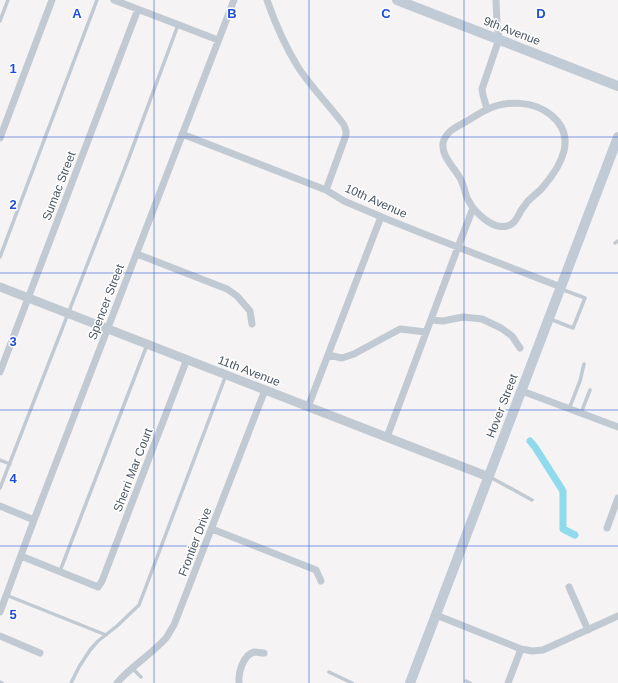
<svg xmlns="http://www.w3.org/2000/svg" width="618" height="683" font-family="Arial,sans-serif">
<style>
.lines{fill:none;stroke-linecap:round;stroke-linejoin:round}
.canal{stroke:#90daee;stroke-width:7}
.service{stroke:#c1cad2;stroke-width:3.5}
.minor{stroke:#c1cad2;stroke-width:7}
.tertiary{stroke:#c1cad2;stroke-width:9}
.secondary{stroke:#c1cbd6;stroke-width:10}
.grid{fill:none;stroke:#1d4ed8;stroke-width:1;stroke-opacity:0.55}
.labels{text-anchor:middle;stroke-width:3;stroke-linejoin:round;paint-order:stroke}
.street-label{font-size:12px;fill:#4a5661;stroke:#fff}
.grid-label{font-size:13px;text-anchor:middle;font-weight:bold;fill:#1d4ed8;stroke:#fff;stroke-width:3;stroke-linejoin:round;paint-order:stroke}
</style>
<rect width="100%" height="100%" fill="#f5f3f3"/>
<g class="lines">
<path class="canal" d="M 530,441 L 535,447 L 563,491 L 563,529 L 575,535"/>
<path class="service" d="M 0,21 L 8,0
M 615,243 L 618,241
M 0,257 L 97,0
M 550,319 L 573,328 L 585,298 L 561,289
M 569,409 L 580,381 L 584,364
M 581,413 L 590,390
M 0,460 L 10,464
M 490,477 L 532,500
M 0,488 L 128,160 L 178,25
M 60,571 L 147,345
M 6,595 L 106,635
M 132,668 L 141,677
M 329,672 L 352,683
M 466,681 L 470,683
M 0,682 L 2,683
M 71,683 L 79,667 L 90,650 L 98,641 L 117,626 L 139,605 L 226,375"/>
<path class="minor" d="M 114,0 L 218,40
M 267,0 C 275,23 285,46 298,67 C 311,87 329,105 344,125 L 346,131 L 346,135 L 326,190
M 487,109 L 483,95 L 482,89 L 499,39 L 497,23 L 496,0
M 182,134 L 326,190 L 344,201 L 384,218 L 424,234 L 561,287
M 0,138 L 52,0
M 137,254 L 227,289 L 237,296 L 250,311 L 252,324
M 431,320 L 443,321 L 463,317 L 482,319 L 501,328 L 512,336 L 520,348
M 328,355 L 342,358 L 354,354 L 400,329 L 426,332
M 0,372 L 138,9
M 522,391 L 618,427
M 308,407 L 372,240 L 381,217
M 387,437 L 458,247 L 473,208 C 471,205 469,201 467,198 C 465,192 464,186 461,180 C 456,169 441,157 443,143 C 446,130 458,127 467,121 C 474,117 481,112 488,109 C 508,100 534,101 551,115 C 578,137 561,166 543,187 C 539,192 533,196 528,201 C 526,204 524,206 522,209 C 518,215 516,224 507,226 C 493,229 481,217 473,208
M 0,506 L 34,520
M 607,528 L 618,498
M 212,529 L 316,570 L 321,581
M 21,556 L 98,587 L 102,581 L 187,359
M 569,587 L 588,630
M 0,612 L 34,520 L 234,0
M 436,615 L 521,649 L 532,651 L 543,650 L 618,616
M 0,636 L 40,653
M 117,683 C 131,666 151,655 166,638 C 169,634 171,629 174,625 L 265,390
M 239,683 C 238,673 243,655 254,652 C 257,652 261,653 264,653
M 508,683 L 521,649"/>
<path class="tertiary" d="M 0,287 L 489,477"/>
<path class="secondary" d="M 397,0 L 618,86
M 410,683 L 618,137"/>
</g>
<path class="grid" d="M 154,0 L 154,683M 309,0 L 309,683M 464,0 L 464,683M 0,137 L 618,137M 0,273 L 618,273M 0,410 L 618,410M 0,546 L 618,546"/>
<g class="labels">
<g class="street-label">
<text transform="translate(512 31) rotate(21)" y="4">9th Avenue</text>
<text transform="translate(59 186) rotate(-69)" y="4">Sumac Street</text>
<text transform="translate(376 201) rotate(24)" y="4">10th Avenue</text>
<text transform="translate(106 302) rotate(-69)" y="4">Spencer Street</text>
<text transform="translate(249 371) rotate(21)" y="4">11th Avenue</text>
<text transform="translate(502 406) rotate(-69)" y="4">Hover Street</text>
<text transform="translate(133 470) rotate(-69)" y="4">Sherri Mar Court</text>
<text transform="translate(195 542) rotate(-69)" y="4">Frontier Drive</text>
</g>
</g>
<g class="grid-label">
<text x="77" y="18">A</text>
<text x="232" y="18">B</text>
<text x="386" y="18">C</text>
<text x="541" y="18">D</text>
<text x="13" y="73">1</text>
<text x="13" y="209">2</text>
<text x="13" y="346">3</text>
<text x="13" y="483">4</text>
<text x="13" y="619">5</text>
</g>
</svg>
